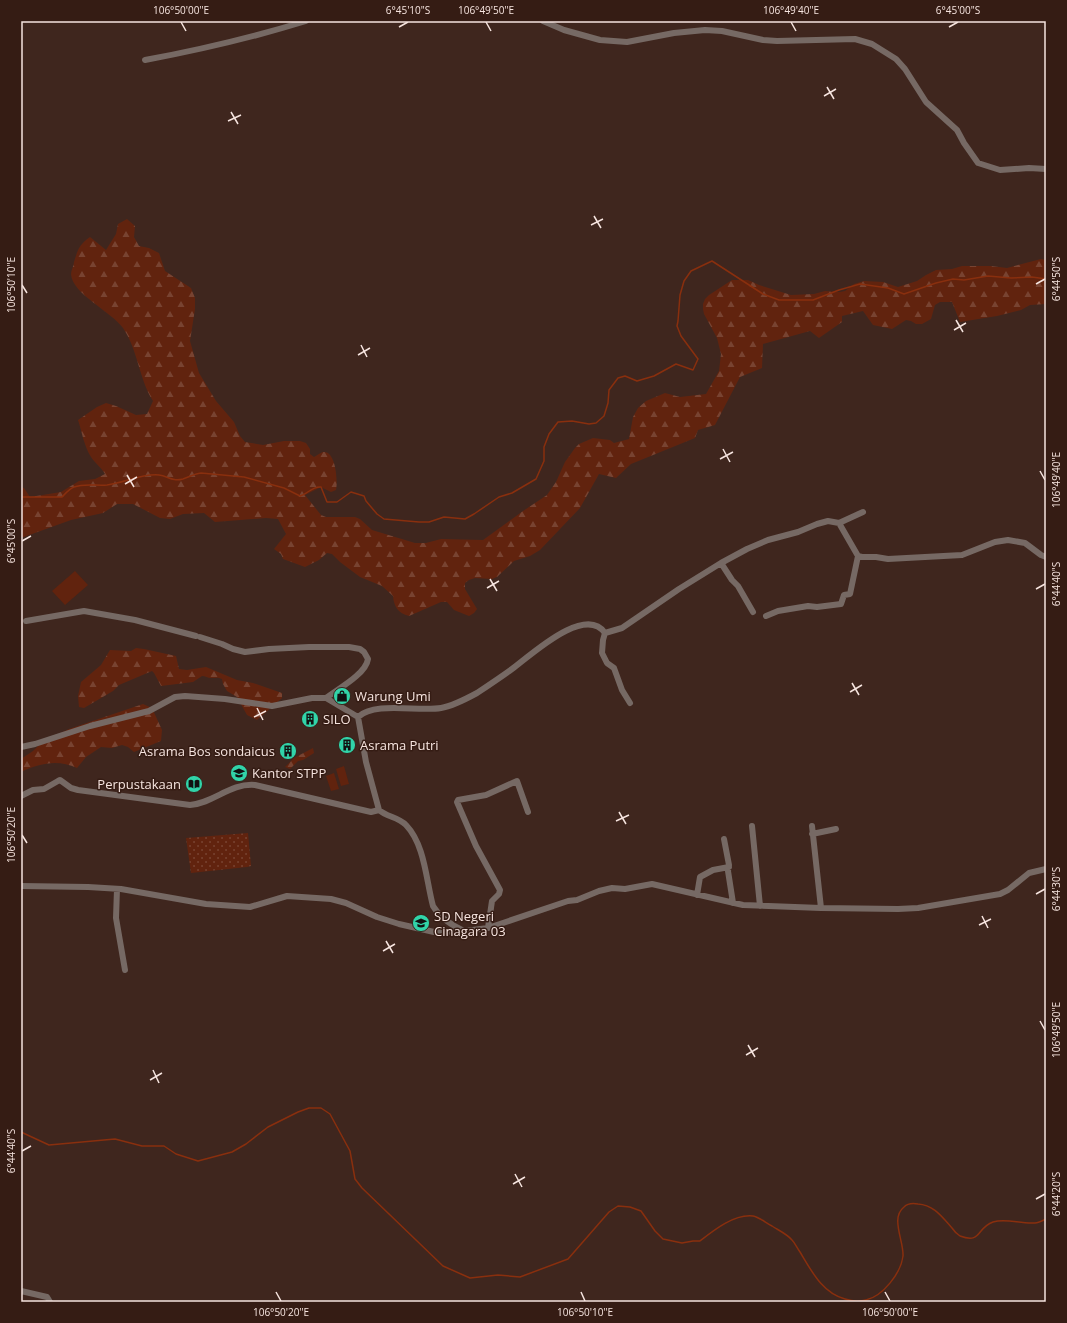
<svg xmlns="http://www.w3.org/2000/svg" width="1067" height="1323" font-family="'Open Sans',sans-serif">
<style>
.grass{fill:url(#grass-dots)}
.forest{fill:url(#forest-firs)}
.green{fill:#61230e}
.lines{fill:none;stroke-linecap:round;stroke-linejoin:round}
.stream{stroke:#892f0e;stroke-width:1.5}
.street{stroke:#766964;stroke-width:6}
.ticks{fill:none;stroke:#f6e4df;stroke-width:1.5}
.labels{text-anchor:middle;stroke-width:3;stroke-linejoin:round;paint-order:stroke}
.poi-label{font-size:13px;fill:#f6e4df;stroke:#351c14;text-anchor:start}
.neatline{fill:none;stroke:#f6e4df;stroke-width:1.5}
.ticks-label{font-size:10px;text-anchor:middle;fill:#f6e4df}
</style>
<defs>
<pattern id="grass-dots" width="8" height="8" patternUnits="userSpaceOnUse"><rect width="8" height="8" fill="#61230e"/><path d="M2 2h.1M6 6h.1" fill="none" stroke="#784331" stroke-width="1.8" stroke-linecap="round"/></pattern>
<pattern id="forest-firs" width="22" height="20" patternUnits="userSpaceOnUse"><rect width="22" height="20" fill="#61230e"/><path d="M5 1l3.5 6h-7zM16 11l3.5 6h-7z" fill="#784331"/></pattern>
</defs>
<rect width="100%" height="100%" fill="#3f261e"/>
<path class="grass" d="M 248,833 L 251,866 L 247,867 L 191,873 L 186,838 Z"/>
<path class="forest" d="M 127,219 L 135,226 L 134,237 L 139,246 L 149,248 L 159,253 L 165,271 L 191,288 L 195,298 L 195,309 L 190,341 L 199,373 L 216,401 L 234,422 L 240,436 L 245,442 L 263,445 L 284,441 L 300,441 L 306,443 L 310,449 L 310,454 L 314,457 C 316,456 320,453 323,452 C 336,450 338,482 336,490 L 331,492 L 321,487 L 305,495 L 321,515 L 326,517 L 355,517 L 360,519 L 372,530 L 415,543 L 426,543 L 441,539 L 483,540 L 523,511 L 547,495 L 556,482 L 565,462 L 575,448 L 579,444 L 593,438 L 610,440 L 614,443 L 629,439 L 633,417 L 638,408 L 646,401 L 665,393 L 680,397 L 706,394 L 719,371 L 721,354 L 717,338 L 704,314 L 703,309 L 703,304 L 705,299 L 709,295 L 732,280 L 748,280 L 759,285 L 791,295 L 814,294 L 825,291 L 840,292 L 845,291 L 854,284 L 864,281 L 883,282 L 898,287 L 917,281 L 926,275 L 936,270 L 952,269 L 962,266 L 991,266 L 1007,268 L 1041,259 L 1046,260 L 1046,304 L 1030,305 L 1021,310 L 997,316 L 960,322 L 952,302 L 940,302 L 935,305 L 931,319 L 922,324 L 916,324 L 911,321 L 906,320 L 892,329 L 873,325 L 863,311 L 842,316 L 842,322 L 819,338 L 810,331 L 763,344 L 762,368 L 740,377 L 715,425 L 698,430 L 695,438 L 631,464 L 616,478 L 599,474 L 580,508 L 540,550 L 530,556 L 514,561 L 497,577 L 492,579 L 475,578 L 469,580 L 465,583 L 465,589 L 477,609 L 474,613 L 469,616 L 454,610 L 447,602 L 441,602 L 409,616 C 398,613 394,607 393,596 L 382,586 L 360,577 L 340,562 L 332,554 L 327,553 L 319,560 L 305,567 L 283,559 L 281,554 L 274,549 L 286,534 L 278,519 L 266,518 L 215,522 L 204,513 L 183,514 L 170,519 L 160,518 L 133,504 L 117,504 L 103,513 L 71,520 L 21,538 L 21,487 L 24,488 L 30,497 L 61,492 L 79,481 L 95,479 L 105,474 C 101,467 95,463 91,457 C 84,446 82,432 78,420 L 97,407 L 106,403 L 116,406 L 136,415 L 147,414 L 153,401 C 139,379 138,350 123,328 C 112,312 72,294 71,274 C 71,270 74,266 74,262 C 78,249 79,245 90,237 L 106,250 L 116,234 L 118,224 Z
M 136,648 L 144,649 L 176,656 L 179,669 L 187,670 L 206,667 L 237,680 L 253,683 L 282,693 L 282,698 L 257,720 L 247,715 L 237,697 L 227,691 L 223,684 L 222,679 C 218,677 215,678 211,678 C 208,678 205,676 202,676 L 193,682 L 161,686 L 154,673 L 152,671 L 119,685 L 113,691 L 84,708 L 79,707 L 78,696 L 81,682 L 101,665 L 110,650 L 131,651 Z
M 143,704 L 152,708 L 162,730 L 161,741 L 134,752 L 128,747 L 122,745 L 112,748 L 101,747 L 86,757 L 77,768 C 58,759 40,763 21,772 L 21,759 L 33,751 L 41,743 L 50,738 L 69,729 Z
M 313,748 L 314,753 L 303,760 L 298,761 L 290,769 L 285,767 L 294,758 Z"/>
<path class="green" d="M 75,571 L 88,585 L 65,605 L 52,591 Z
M 344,766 L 349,784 L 341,786 L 336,769 Z
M 334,773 L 339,789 L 331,791 L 326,776 Z"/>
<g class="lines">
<path class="stream" d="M 21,497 L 62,497 C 65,494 69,489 74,487 C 85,483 96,486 107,485 C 124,483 143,473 159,475 C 168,476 172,482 183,479 C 189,477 194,474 201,473 L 244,477 L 284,488 L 300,496 C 308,494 312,486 321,487 L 327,502 L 337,502 L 351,492 L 364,496 L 366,501 L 377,514 L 384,519 L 419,522 L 429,522 L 444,517 L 465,519 L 474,514 L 499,497 L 512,493 L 536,479 L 544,461 L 544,447 L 549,434 L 558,422 L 572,421 L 589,424 L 596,423 L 604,416 L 608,403 L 609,390 L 618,378 L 625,376 L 637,381 L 654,376 L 676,364 L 693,370 L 698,359 L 681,336 L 677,326 L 678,321 L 680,295 L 684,281 L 691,271 L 712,261 L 763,294 L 779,300 L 813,300 L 839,290 L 860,284 L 888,288 L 904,294 L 936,283 L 953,279 L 964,280 L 988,276 L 1011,278 L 1032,277 L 1046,279
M 21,1132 L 49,1145 L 115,1139 L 142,1146 L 164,1146 L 176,1154 L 198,1161 L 232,1152 L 246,1144 L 268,1127 L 298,1112 L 309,1108 L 321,1108 L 330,1114 L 350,1151 L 355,1179 L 362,1188 L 443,1266 L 470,1278 L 498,1275 L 520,1277 L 568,1259 L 609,1212 L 618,1206 L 630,1207 L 641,1211 L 655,1231 L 663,1239 L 682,1243 L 693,1241 L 700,1241 C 714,1230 734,1214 753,1216 C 759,1217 766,1223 772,1226 C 778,1230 787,1234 792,1240 C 795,1243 797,1248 800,1252 C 811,1270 822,1293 845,1299 C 851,1301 859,1302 866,1300 C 883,1296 901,1273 903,1256 C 904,1241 890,1218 904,1207 C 908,1203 913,1203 918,1204 C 934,1205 942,1217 952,1228 C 954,1231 957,1234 960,1236 C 982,1244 976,1228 993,1222 C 1006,1218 1020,1224 1035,1223 C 1038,1223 1042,1221 1046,1219"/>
<path class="street" d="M 543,21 L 564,30 L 600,40 L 627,42 L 674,33 L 705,30 L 722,31 L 763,40 L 777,41 L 855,39 L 872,44 L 896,59 L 905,69 L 926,102 L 957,130 L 964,143 L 978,163 L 1000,170 L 1029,168 L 1046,169
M 145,60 C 199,50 254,37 306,21
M 839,523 L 863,512
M 721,563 L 732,580 L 738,586 L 753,612
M 766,616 L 778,611 L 808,606 L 817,607 L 841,604 L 844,595 L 850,594 L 858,556
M 26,621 L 84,611 L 135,620 L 196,636
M 605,633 L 603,640 L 602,653 L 607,663 L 614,668 L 622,690 L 630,703
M 200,637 L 222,644 L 233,649 L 245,652 L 269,649 L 309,647 L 349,647 L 360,649 L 364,652 L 368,659 C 366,674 338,689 326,698
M 358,717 C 375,701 418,712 441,708 C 453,706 466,699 477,693 C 489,685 501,677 512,669 C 530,656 585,604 605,633 L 622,628 L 679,589 L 721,563 L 747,549 L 768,540 L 798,532 L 817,524 L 828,521 L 839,523 L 858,556 L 862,557 L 876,557 L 888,559 L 962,555 L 995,542 L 1008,540 L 1025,543 L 1041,555 L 1046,557
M 21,747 L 35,744 L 90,726 L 149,711 L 175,697 L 185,696 L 225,699 L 272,706 L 312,698 L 326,698 L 358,717 L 366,762 L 379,810
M 21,796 L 33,790 L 44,789 L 58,781 L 60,780 L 71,788 L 78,790 L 190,805 C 214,803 230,783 255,785 L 371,812 L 379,810
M 379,810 C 387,817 398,817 406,825 C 425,845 426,880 433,906 C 440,918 451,925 464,931
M 752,826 L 760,906
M 812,826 L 821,908
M 812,834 L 836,829
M 724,839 L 729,865 L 728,871 L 733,903
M 21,886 L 88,887 L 121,889 L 206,904 L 250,907 L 287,896 L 331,899 L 346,903 L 377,917 L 399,924 L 434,932 L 443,932 L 465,931 L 488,928 L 568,901 L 577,900 L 599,891 L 612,888 L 625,889 L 652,884 L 743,905 L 821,908 L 898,909 L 918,908 L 1000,894 L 1008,890 L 1029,873 L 1046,869
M 117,889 L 116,918 L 125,970
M 697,895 L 700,877 L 713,870 L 729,867
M 488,928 L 492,901 L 499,894 L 500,890 L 476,846 L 457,802 L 458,800 L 486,795 L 517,781 L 528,812
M 21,1291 L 47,1297 L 50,1302"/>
</g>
<path class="ticks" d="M 181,22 L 186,31M 486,22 L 491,31M 791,22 L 796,31M 399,27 L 408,22M 949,27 L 958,22M 827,87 L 834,99M 824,96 L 836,89M 231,112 L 238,124M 228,121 L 241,115M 594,216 L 601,228M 591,225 L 603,219M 1036,284 L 1045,279M 22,285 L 27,293M 956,320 L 963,332M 954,330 L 966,323M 361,345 L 367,357M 358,355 L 370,348M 723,449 L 730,462M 720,459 L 733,452M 1040,471 L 1045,480M 127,475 L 134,487M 125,484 L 137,477M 22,541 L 31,536M 490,579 L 497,591M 487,588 L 499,581M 1036,589 L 1045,584M 852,683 L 859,695M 850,692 L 862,685M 257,708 L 263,720M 254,717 L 266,711M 619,812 L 626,824M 616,821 L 629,815M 22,835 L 27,843M 1036,894 L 1045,889M 982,916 L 988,928M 979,925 L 991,919M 386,941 L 393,953M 383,951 L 395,944M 1040,1021 L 1045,1030M 748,1045 L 755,1057M 746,1055 L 758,1048M 153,1070 L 159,1083M 150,1080 L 162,1073M 22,1151 L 31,1146M 515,1174 L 522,1187M 513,1184 L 525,1177M 1036,1199 L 1045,1194M 276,1292 L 281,1301M 581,1292 L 585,1301M 885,1292 L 890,1301"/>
<defs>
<g id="shop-disc" transform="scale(0.9)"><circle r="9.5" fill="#31d4a9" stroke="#351c14"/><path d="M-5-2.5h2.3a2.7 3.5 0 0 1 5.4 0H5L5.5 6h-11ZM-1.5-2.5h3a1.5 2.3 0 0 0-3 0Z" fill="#111"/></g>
<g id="building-disc" transform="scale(0.9)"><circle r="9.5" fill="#31d4a9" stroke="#351c14"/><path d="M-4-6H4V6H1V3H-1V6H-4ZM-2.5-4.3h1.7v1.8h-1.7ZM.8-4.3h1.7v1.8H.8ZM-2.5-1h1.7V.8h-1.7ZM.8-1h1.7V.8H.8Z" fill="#111"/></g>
<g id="university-disc" transform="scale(0.9)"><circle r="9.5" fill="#31d4a9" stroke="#351c14"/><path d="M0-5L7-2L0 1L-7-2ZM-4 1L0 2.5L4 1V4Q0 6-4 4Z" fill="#111"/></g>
<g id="library-disc" transform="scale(0.9)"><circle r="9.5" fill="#31d4a9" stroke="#351c14"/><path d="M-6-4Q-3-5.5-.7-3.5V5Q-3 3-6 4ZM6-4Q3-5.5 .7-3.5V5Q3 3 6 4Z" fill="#111"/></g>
<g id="school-disc" transform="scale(0.9)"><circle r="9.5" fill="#31d4a9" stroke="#351c14"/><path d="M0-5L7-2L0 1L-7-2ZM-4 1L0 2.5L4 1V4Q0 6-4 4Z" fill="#111"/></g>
</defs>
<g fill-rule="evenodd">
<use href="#shop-disc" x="342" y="696"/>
<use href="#building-disc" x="310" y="719"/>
<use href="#building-disc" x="347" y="745"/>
<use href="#building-disc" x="288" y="751"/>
<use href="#university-disc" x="239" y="773"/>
<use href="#library-disc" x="194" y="784"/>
<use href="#school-disc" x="421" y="923"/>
</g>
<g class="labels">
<g class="poi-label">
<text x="355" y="701">Warung Umi</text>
<text x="323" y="724">SILO</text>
<text x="360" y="750">Asrama Putri</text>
<text x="275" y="756" text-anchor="end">Asrama Bos sondaicus</text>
<text x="252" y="778">Kantor STPP</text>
<text x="181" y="789" text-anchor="end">Perpustakaan</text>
<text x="434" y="921">SD Negeri<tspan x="434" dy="15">Cinagara 03</tspan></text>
</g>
</g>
<rect width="1067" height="1323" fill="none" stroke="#351c14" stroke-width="44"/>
<rect x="22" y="22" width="1023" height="1279" class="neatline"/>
<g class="ticks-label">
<text x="181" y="14">106°50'00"E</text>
<text x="408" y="14">6°45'10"S</text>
<text x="486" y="14">106°49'50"E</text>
<text x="791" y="14">106°49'40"E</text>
<text x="958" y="14">6°45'00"S</text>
<text transform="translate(1056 279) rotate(-90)" y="4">6°44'50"S</text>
<text transform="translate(11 285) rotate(-90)" y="4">106°50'10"E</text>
<text transform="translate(1056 480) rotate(-90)" y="4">106°49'40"E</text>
<text transform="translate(11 541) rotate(-90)" y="4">6°45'00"S</text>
<text transform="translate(1056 584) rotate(-90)" y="4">6°44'40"S</text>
<text transform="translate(11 835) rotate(-90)" y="4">106°50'20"E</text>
<text transform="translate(1056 889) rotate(-90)" y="4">6°44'30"S</text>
<text transform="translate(1056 1030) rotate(-90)" y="4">106°49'50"E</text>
<text transform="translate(11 1151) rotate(-90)" y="4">6°44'40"S</text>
<text transform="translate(1056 1194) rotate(-90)" y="4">6°44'20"S</text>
<text x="281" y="1316">106°50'20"E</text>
<text x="585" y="1316">106°50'10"E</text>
<text x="890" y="1316">106°50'00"E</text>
</g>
</svg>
